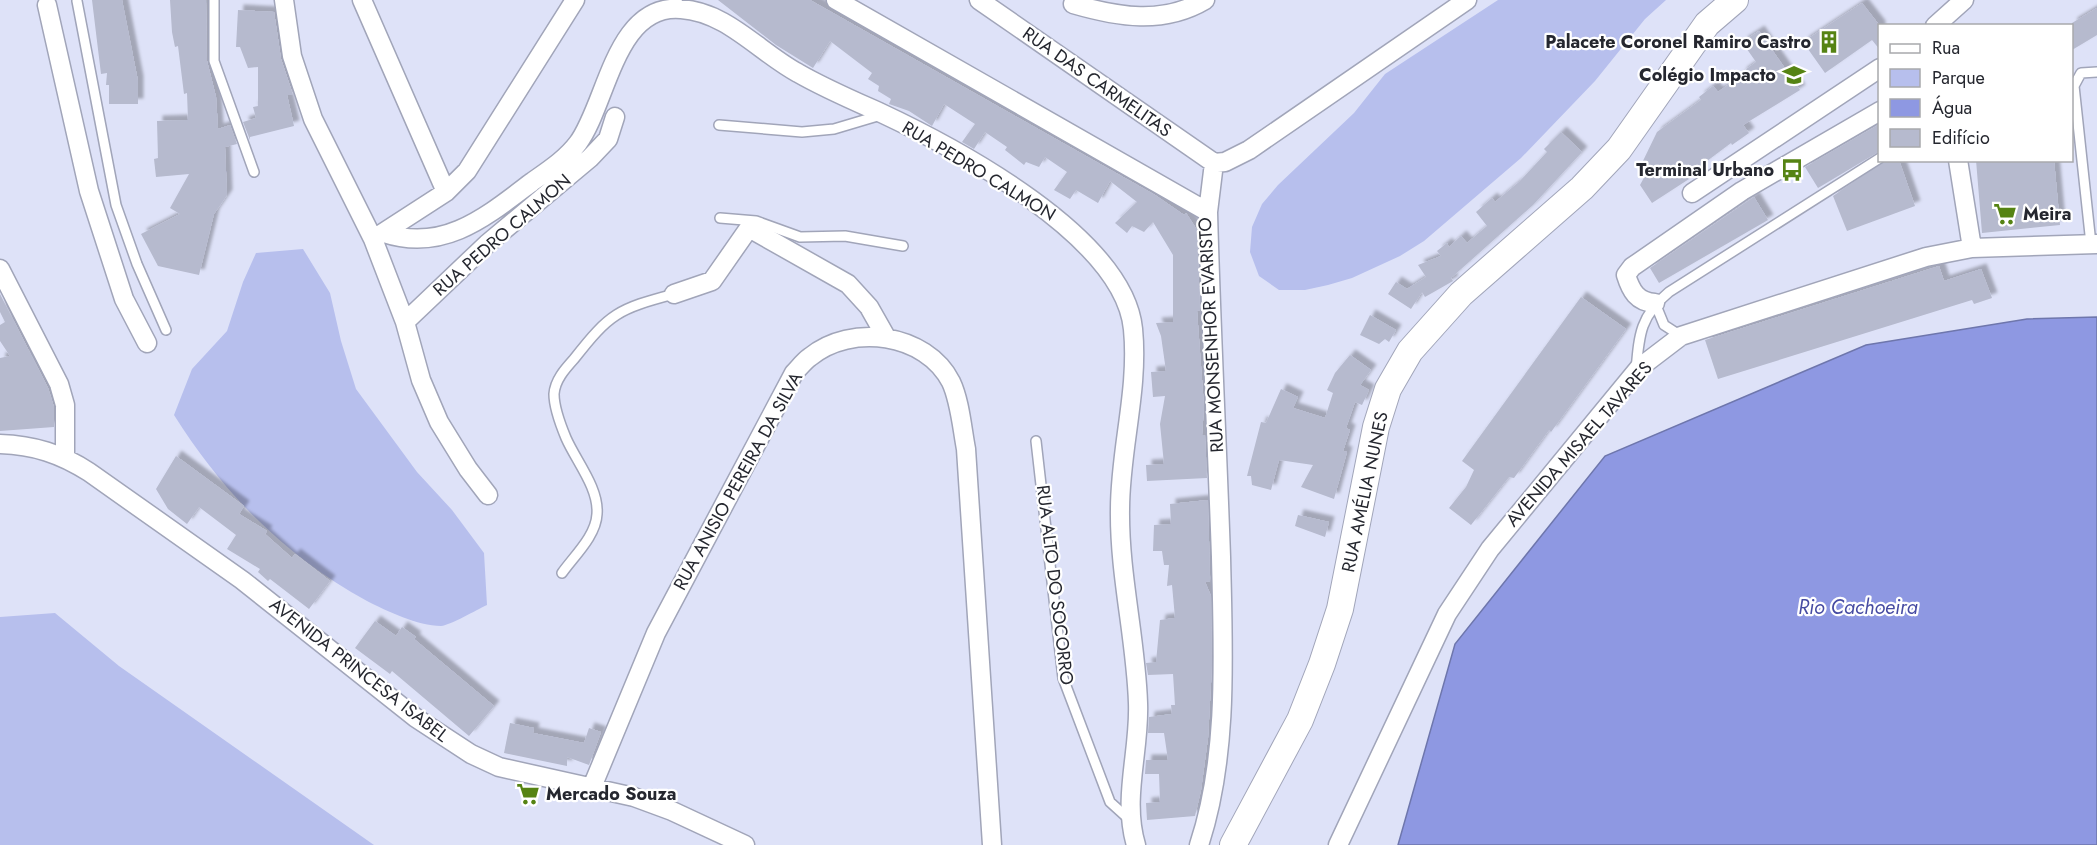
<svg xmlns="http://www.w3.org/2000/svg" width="2097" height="845" font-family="Jost,sans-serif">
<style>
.green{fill:#b7bfed}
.water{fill:#8e98e2;stroke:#6e76ac;stroke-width:1.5}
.building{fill:#b6bace;filter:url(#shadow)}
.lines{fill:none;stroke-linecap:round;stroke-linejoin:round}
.lane-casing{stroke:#a1a5b9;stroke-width:12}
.street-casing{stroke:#a1a5b9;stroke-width:21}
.secondary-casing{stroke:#a1a5b9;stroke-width:28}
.lane{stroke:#fff;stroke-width:9}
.street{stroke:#fff;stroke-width:18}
.secondary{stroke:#fff;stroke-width:26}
.labels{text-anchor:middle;stroke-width:4.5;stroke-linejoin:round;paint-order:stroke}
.poi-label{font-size:18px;font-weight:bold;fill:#25272f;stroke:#fff;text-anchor:end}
.street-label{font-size:18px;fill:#25272f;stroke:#fff}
.water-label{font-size:20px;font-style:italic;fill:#464ba2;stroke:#fff}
</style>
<defs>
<filter id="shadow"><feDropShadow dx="5.5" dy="-5.5" stdDeviation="1.5" flood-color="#0004"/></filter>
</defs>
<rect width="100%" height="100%" fill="#dee2f8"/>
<path class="green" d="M 1498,0 L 1666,0 L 1645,19 L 1595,81 L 1521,158 L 1424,241 L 1400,256 L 1352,278 L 1328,285 L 1305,290 L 1279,290 L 1259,276 L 1250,252 L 1252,227 L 1262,204 L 1278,185 L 1354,113 L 1385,74 Z
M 303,249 L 330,293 L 341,341 L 356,389 L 417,472 L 452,510 L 484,553 L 487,605 C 476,610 451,625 441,626 C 418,626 387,611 367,601 C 285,556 224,494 174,415 L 192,369 L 227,331 L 243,282 L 256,253 Z
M 55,613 L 119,666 L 374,845 L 0,845 L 0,617 Z"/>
<path class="water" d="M 2097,317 L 2097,845 L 1398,845 L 1455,644 L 1605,456 L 1866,345 L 2027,319 Z"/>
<path class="building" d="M 92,0 L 122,0 L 138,81 L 138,104 L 109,104 L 109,85 L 106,85 L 107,73 L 101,74 Z
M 170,0 L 206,0 L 207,61 L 216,97 L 218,129 L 230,125 L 237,144 L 225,147 L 227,195 L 214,214 L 199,275 L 158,266 L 141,234 L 180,214 L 170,208 L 189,174 L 156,177 L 154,159 L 158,158 L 157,121 L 188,120 L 187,93 L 184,94 L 178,46 L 175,47 L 172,32 Z
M 718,0 L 810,0 L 1155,195 L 1184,215 L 1186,213 L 1197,230 L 1200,310 L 1197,311 L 1204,407 L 1202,435 L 1205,435 L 1207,478 L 1147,481 L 1146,465 L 1164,464 L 1160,424 L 1165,396 L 1153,397 L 1151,372 L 1166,371 L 1161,336 L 1156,323 L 1173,322 L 1173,255 L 1153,222 L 1144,232 L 1132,226 L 1127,233 L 1115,223 L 1137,202 L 1110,181 L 1098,203 L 1076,190 L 1070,199 L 1054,190 L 1067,172 L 1045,157 L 1039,167 L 1026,162 L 1024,165 L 1005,150 L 1007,147 L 985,132 L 974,149 L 962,142 L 975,124 L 944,104 L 932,126 L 909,111 L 889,104 L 891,99 L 878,91 L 879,86 L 868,79 L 872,73 L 830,41 L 813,68 L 776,45 Z
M 1862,3 L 1880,26 L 1880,50 L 1872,40 L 1825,73 L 1803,42 Z
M 2097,8 L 2097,35 L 2072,50 L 2072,23 Z
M 238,10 L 274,12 L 281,59 L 293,95 L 287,95 L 294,126 L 250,137 L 250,140 L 243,122 L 256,118 L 253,107 L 258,106 L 258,67 L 248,68 L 240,47 L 236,47 Z
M 1759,31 L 1800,90 L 1743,125 L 1749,133 L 1732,145 L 1731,143 L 1687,176 L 1689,179 L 1652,203 L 1640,185 L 1646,174 L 1641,165 L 1657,132 L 1701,100 L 1699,97 L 1713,86 L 1718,92 L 1742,75 L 1741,73 L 1756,62 L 1742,42 Z
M 1880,124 L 1880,151 L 1818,188 L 1805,167 Z
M 1561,132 L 1582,152 L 1533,205 L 1451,278 L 1453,281 L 1425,297 L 1422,292 L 1411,309 L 1388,294 L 1396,282 L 1407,289 L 1426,277 L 1418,265 L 1441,256 L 1437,251 L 1447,243 L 1449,247 L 1461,236 L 1467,243 L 1487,226 L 1476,212 L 1492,198 L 1495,202 L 1519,182 L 1547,152 L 1544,149 Z
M 1886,160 L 1899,160 L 1915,206 L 1847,231 L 1833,196 Z
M 1976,160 L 2054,160 L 2060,225 L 1982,233 Z
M 1754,197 L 1768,220 L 1659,283 L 1650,268 Z
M 1939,266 L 1944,281 L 1981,269 L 1992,298 L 1974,304 L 1972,300 L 1718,379 L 1705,340 Z
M 0,294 L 48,388 L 54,407 L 54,427 L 0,431 L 0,358 L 10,356 L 0,341 L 0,325 L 5,322 L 0,312 Z
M 1581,297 L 1626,329 L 1551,432 L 1549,430 L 1514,478 L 1509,477 L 1471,525 L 1449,508 L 1466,487 L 1474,470 L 1462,461 Z
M 1370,315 L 1396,330 L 1389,342 L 1385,339 L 1379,344 L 1360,335 Z
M 1350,355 L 1371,370 L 1360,385 L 1369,390 L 1362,405 L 1355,402 L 1346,428 L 1350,430 L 1343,451 L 1347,452 L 1334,499 L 1301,487 L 1313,465 L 1279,460 L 1271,490 L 1252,485 L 1251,476 L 1247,476 L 1261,422 L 1266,423 L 1281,389 L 1298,397 L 1293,408 L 1325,418 L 1333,393 L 1327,390 L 1335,373 Z
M 176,456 L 244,506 L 239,514 L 267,531 L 265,534 L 292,558 L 295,554 L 330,581 L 309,609 L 270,579 L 268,581 L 258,572 L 260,569 L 227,549 L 236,535 L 199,507 L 187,524 L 168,509 L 156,489 Z
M 1208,500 L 1210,581 L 1205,582 L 1211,596 L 1212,665 L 1208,738 L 1201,790 L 1195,816 L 1147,820 L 1146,803 L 1160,802 L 1159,774 L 1145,774 L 1146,760 L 1168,760 L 1164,733 L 1148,733 L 1149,717 L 1172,714 L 1171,705 L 1175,705 L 1173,674 L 1148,675 L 1146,663 L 1156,662 L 1160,620 L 1175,618 L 1172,585 L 1167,586 L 1169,565 L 1164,565 L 1162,551 L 1153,551 L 1154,525 L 1171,524 L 1170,504 Z
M 1298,515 L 1329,522 L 1325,537 L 1295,526 Z
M 375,621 L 396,636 L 402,627 L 416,637 L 414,639 L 494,706 L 469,736 L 392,671 L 390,674 L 355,648 Z
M 510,723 L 534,728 L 533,733 L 584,743 L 589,728 L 601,732 L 589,765 L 567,757 L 567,766 L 504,753 Z"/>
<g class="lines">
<g class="lane-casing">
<path id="lane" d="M 214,0 L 214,61 L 254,172
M 77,1 L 116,205 L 137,264 L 166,330
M 719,125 L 802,132 L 834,129 L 881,115
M 720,218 L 756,221 L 800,237 L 845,236 L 903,246
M 2091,244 L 2074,86 L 2081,73 L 2097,72
M 1655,303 L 1664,325 L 1681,336
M 1636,371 C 1639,335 1640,316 1669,292 L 1880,158
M 1036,441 L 1063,678 L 1110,802 L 1131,821
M 562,573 C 574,556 596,536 597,514 C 599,488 576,461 566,438 C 561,426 554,408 554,394 C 555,380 565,369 574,359 C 610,313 618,309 674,294"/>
</g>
<g class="street-casing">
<path id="street" d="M 284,0 L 292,56 L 313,119 L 373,239 L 405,322 L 421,380 L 439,422 L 468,469 L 488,495
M 362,0 L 446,192
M 836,0 L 1208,212 C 1211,327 1217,441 1221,557 C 1223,650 1229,755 1199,845
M 979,0 L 1214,163
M 1073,4 C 1118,17 1163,25 1205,0
M 47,5 L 89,191 L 124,299 L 147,343
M 1935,26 L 1964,0
M 1958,160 L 1972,248
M 1692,193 L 1880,68
M 1208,212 L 1214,163 L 1225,162 L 1249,150 L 1467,0
M 384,233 C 444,253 487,216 532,182 C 549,170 566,159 578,143 C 607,104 615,3 681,9 C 727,12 759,52 798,73 C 824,88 852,100 879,112 C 956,148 1124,237 1133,329 C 1139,390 1120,449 1120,509 C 1119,574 1136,639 1138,703 C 1140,751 1122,798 1136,845
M 378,236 L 446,192 L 467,171 L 575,0
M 0,269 L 59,384 L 65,405 L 65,456
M 674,294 L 712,281 L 749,228 L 848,284 L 869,307 L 886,337
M 1655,303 C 1637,302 1631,291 1626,275 L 1632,267 L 1742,191 L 1880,111
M 405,322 L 487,244 L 590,158 L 608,139 L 615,117
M 0,444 C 34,445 61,454 89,472 L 242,580 L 416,718 L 471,754 L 499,767 L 634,797 L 672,811 L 745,845
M 592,787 L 656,633 L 794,373 C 799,368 804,361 810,357 C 851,323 926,333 951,382 C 960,401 962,428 966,449 L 992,845
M 1338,845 L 1447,614 L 1490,549 L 1639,368 L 1681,336 L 1926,257 L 1972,248 L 2097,244"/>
</g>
<g class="secondary-casing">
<path id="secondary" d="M 1233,845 L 1300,720 L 1322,664 L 1340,609 L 1376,427 L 1388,389 L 1410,351 L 1461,294 L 1582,188 L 1619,149 L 1707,24 L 1735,0"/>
</g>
<use href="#lane" class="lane"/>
<use href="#street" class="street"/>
<use href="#secondary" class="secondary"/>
</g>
<defs>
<g id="building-bare" transform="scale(1.8)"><path d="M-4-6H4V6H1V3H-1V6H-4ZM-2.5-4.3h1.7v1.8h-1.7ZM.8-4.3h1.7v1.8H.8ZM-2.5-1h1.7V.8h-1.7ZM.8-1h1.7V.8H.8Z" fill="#558313" stroke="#fff" stroke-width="2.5" paint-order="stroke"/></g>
<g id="school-bare" transform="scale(1.8)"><path d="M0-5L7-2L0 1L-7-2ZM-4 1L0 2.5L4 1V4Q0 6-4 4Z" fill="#558313" stroke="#fff" stroke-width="2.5" paint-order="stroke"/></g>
<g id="bus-bare" transform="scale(1.8)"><path d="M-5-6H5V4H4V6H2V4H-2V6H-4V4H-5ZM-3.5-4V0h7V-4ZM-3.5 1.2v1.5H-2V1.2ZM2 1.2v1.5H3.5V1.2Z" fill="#558313" stroke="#fff" stroke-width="2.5" paint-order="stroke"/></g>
<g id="supermarket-bare" transform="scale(1.8)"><path d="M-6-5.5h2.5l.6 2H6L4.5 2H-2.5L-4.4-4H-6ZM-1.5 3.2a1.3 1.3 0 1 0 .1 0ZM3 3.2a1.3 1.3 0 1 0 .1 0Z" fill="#558313" stroke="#fff" stroke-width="2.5" paint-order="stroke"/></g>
</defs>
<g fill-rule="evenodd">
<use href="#building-bare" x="1829" y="42"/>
<use href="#school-bare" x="1794" y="75"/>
<use href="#bus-bare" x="1792" y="170"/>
<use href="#supermarket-bare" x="2005" y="214"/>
<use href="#supermarket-bare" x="528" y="794"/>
</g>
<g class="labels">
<g class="poi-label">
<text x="1811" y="48">Palacete Coronel Ramiro Castro</text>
<text x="1776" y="81">Colégio Impacto</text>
<text x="1774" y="176">Terminal Urbano</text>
<text x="2023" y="220" text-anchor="start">Meira</text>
<text x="546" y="800" text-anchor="start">Mercado Souza</text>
</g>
<g class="street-label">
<text transform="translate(1097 82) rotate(35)" y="6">RUA DAS CARMELITAS</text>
<text transform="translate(979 171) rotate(31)" y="6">RUA PEDRO CALMON</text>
<text transform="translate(502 235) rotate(-41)" y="6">RUA PEDRO CALMON</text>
<text transform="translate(1211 335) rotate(-93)" y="6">RUA MONSENHOR EVARISTO</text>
<text transform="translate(1579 444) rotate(-49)" y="6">AVENIDA MISAEL TAVARES</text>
<text transform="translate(738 481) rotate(-61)" y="6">RUA ANISIO PEREIRA DA SILVA</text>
<text transform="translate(1365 492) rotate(-78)" y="6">RUA AMÉLIA NUNES</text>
<text transform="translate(1055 585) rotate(83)" y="6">RUA ALTO DO SOCORRO</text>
<text transform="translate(359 670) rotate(38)" y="6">AVENIDA PRINCESA ISABEL</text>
</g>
<g class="water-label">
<text x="1858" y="614">Rio Cachoeira</text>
</g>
</g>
<rect x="1878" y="24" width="195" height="138" fill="#ffffff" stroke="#a8a9ac" stroke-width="1.5"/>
<rect x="1890" y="44" width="30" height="9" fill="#ffffff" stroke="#a8a9ac" stroke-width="1.5"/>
<text x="1932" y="54" font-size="18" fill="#25272f">Rua</text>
<rect x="1890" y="69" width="30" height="18" fill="#b7bfed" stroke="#a8a9ac" stroke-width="1.5"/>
<text x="1932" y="84" font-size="18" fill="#25272f">Parque</text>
<rect x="1890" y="99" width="30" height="18" fill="#8e98e2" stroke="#a8a9ac" stroke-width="1.5"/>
<text x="1932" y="114" font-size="18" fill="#25272f">Água</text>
<rect x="1890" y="129" width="30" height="18" fill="#b6bace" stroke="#a8a9ac" stroke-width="1.5"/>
<text x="1932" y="144" font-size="18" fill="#25272f">Edifício</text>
</svg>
